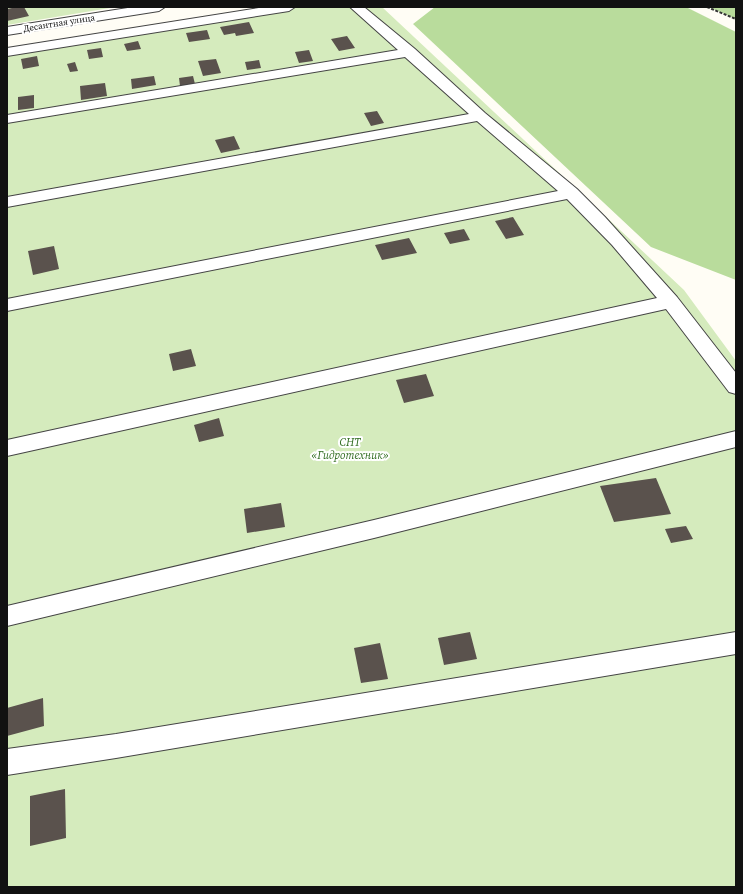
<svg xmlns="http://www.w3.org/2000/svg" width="743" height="894" font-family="'Source Serif 4',serif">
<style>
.green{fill:#d5ebbd}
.forest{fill:#b9dc9c}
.building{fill:#5a524d}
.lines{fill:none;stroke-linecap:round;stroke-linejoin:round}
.street-casing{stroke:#444;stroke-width:2}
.path{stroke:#333;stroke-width:2;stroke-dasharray:3 1.5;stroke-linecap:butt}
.street{fill:#fff;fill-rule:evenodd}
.labels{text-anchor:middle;stroke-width:4;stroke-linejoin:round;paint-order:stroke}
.far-street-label{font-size:9px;fill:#111;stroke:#fff}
.park-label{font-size:11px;font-style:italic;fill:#2f6b1f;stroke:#fff}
</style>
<rect width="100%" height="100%" fill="#fffdf5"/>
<path class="green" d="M 7,7 L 116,7 L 7,25 Z
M 262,7 L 382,7 L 684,290 L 736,361 L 736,887 L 7,887 L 7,50 Z"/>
<path class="forest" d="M 435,7 L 686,7 L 736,32 L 736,280 L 651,247 L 413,24 Z
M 708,7 L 736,7 L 736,19 L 709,7 Z"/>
<path class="building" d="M 17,7 L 24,7 L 29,16 L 7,21 L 7,9 Z
M 249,22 L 254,33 L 236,36 L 235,33 L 224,35 L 220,27 Z
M 207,30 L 210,39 L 189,42 L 186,33 Z
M 347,36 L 355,48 L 339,51 L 331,39 Z
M 138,41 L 141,49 L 127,51 L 124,44 Z
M 101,48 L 103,57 L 89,59 L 87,50 Z
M 309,50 L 313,61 L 299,63 L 295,52 Z
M 37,56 L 39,66 L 23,69 L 21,59 Z
M 216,59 L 221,73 L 203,76 L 198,61 Z
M 259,60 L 261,68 L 247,70 L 245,62 Z
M 75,62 L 78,71 L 70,72 L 67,64 Z
M 154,76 L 156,85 L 132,89 L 131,79 Z
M 193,76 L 195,84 L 180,86 L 179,78 Z
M 105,83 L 107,96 L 81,100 L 80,86 Z
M 34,95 L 34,108 L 18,110 L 18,97 Z
M 377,111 L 384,123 L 371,126 L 364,113 Z
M 234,136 L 240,149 L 221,153 L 215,140 Z
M 513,217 L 524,235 L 506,239 L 495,221 Z
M 464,229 L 470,240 L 450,244 L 444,233 Z
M 409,238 L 417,253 L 382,260 L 375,245 Z
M 54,246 L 59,269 L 33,275 L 28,251 Z
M 191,349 L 196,366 L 173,371 L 169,354 Z
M 426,374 L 434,396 L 404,403 L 396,380 Z
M 219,418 L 224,436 L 199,442 L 194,425 Z
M 656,478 L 671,514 L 614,522 L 600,486 Z
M 281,503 L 285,527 L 247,533 L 244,509 Z
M 686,526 L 693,539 L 671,543 L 665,529 Z
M 470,632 L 477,659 L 444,665 L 438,638 Z
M 380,643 L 388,679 L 361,683 L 354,648 Z
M 43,698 L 44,726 L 7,736 L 7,708 Z
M 65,789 L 66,838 L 30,846 L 30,796 Z"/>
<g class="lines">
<g class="street-casing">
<path id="street" d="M 134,7 L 165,7 L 159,11 L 7,35 L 7,27 Z
M 265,7 L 295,7 L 289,11 L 7,56 L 7,48 Z
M 350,7 L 364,7 L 415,49 L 485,113 L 577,189 L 605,217 L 677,297 L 736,373 L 736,394 L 729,392 L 666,309 L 7,456 L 7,440 L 657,298 L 612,245 L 567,199 L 7,311 L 7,299 L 558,191 L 477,121 L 7,207 L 7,197 L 469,114 L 405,57 L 7,123 L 7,115 L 398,50 Z
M 736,431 L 736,447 L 374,538 L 7,626 L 7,606 L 374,520 Z
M 736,632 L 736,654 L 116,758 L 7,775 L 7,749 L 116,734 Z"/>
</g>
<path class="path" d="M 707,7 L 736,19"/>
<use href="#street" class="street"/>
</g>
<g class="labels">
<g class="far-street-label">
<text transform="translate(59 23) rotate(-9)" y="3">Десантная улица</text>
</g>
<g class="park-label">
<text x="350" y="446">СНТ<tspan x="350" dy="13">«Гидротехник»</tspan></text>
</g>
</g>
<rect width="743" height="894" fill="none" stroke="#111111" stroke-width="16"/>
</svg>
